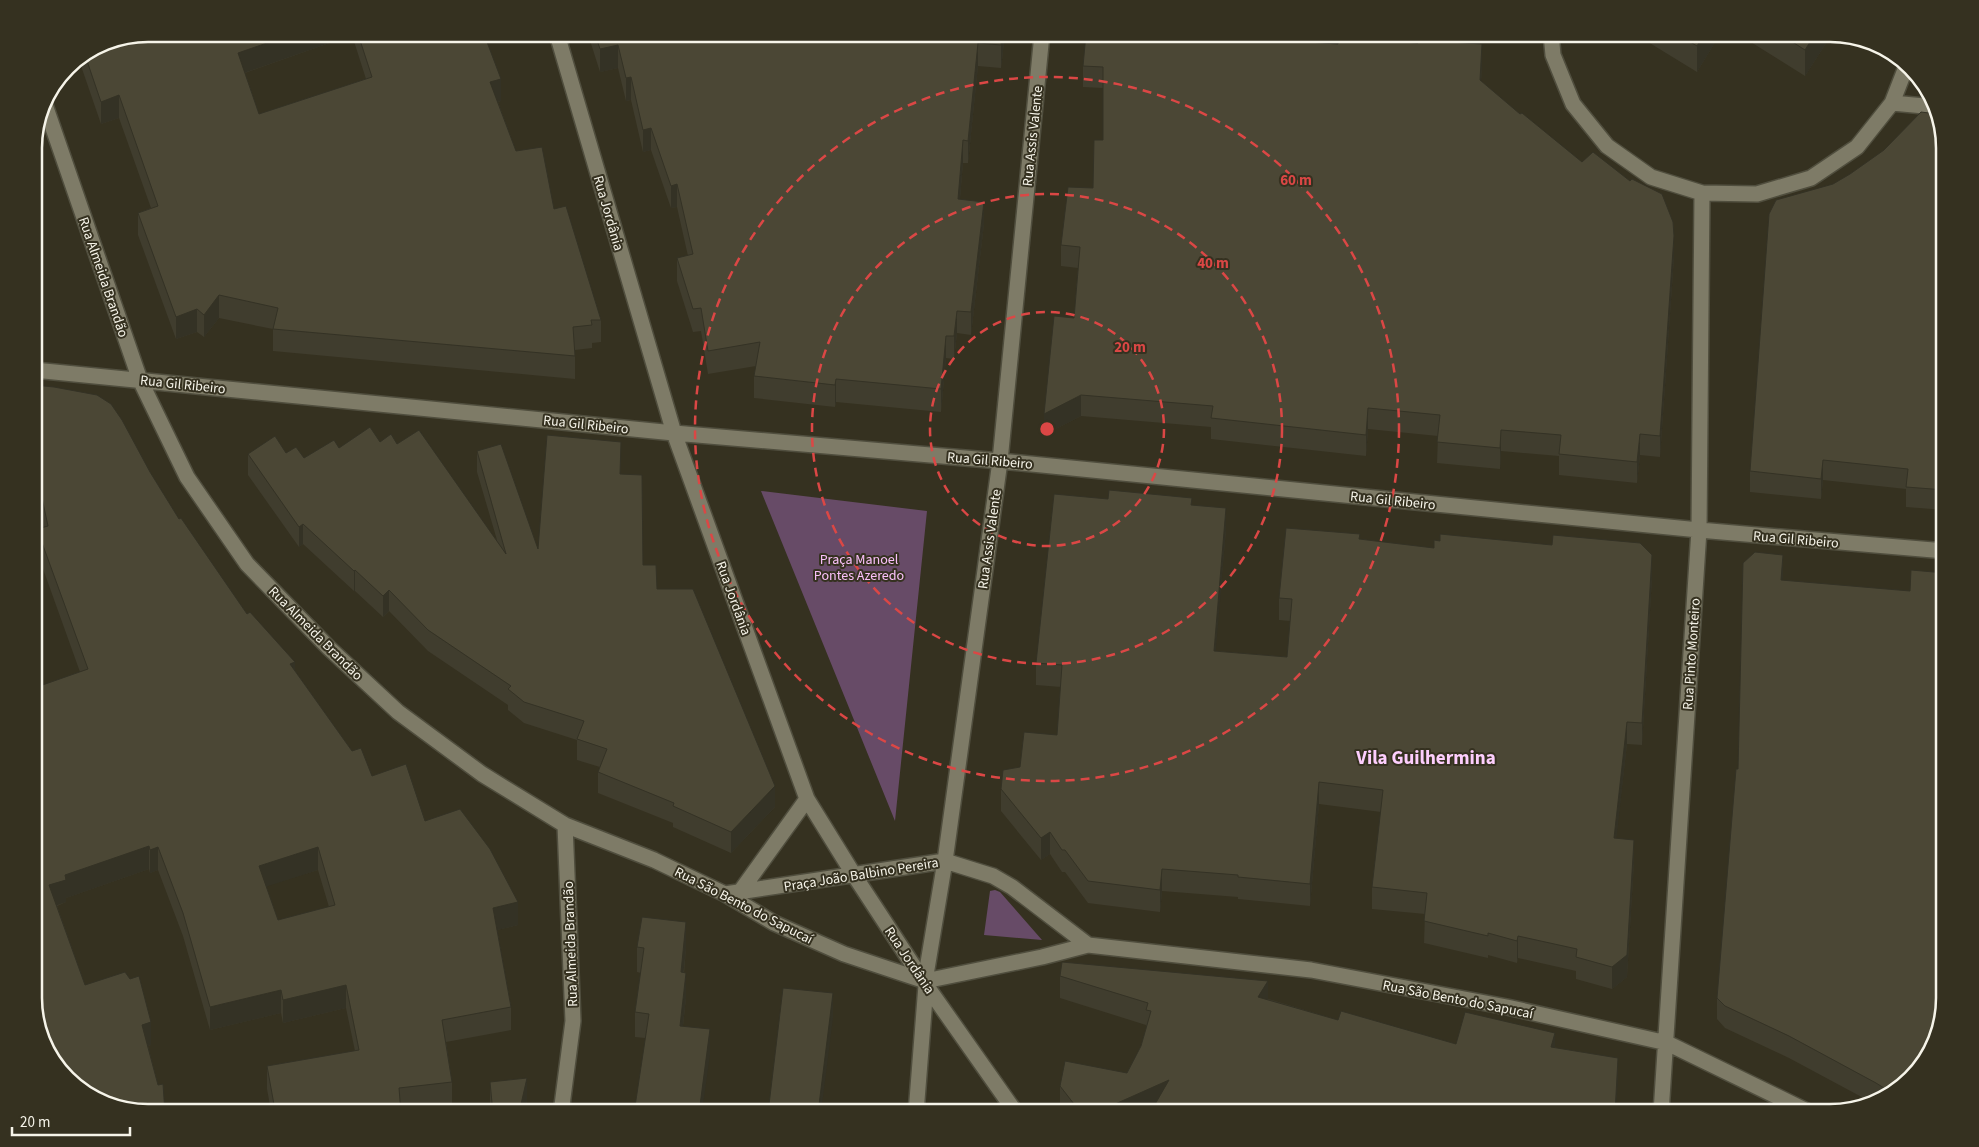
<svg xmlns="http://www.w3.org/2000/svg" width="1979" height="1147" font-family="'Source Sans 3',sans-serif">
<style>
.green{fill:#674b67}
.lines{fill:none;stroke-linecap:round;stroke-linejoin:round}
.street-casing{stroke:#504e3e;stroke-width:18}
.street{stroke:#7e7b67;stroke-width:15}
.wall{fill:#403d2e;fill-rule:evenodd}
.shaded-wall{fill:#343225}
.building{fill:#4b4735;stroke:#343225;fill-rule:evenodd}
.ring{fill:none;stroke:#db4745;stroke-width:2.5;stroke-dasharray:9 6}
.labels{text-anchor:middle;stroke-width:4;stroke-linejoin:round;paint-order:stroke}
.street-label{font-size:14px;fill:#f6f4e9;stroke:#353120}
.park-label{font-size:14px;fill:#fac0fa;stroke:#353120}
.district-label{font-size:19px;font-weight:bold;fill:#fdcefd;stroke:#353120}
.rim{fill:none;stroke:#f6f4e9;stroke-width:2.5}
.centre{fill:#db4745;stroke:#353120;stroke-width:2.5}
.ring-label{font-size:15px;text-anchor:middle;font-weight:bold;fill:#db4745;stroke:#353120;stroke-width:4;stroke-linejoin:round;paint-order:stroke}
</style>
<rect width="100%" height="100%" fill="#353120"/>
<path class="green" d="M 761,491 L 927,511 L 895,821 Z
M 995,890 L 1000,892 L 1042,940 L 984,935 L 990,891 Z"/>
<g class="lines">
<g class="street-casing">
<path id="street" d="M 557,34 L 674,433 L 807,799 L 854,875 L 926,985 L 1016,1113
M 1551,34 L 1553,55 L 1573,104 L 1607,146 L 1651,177 L 1702,193 L 1757,194 L 1811,178 L 1857,147 L 1892,103 L 1906,67
M 44,102 L 140,380 L 187,477 L 247,564 L 329,648 L 398,712 L 482,774 L 565,825 L 654,860 L 725,894 L 774,923 L 844,954 L 925,981
M 1892,103 L 1935,107
M 34,370 L 674,433 L 1000,461 L 1699,530 L 1945,551
M 740,892 L 807,799
M 725,894 L 945,861 L 993,876 L 1012,887 L 1088,945
M 925,981 L 945,861 L 1000,461 L 1042,34
M 925,981 L 1042,957 L 1088,945 L 1311,970 L 1507,1007 L 1667,1043 L 1811,1113
M 561,1113 L 573,1021 L 565,825
M 916,1113 L 926,985
M 1661,1113 L 1699,530 L 1702,193"/>
</g>
<use href="#street" class="street"/>
</g>
<path class="wall" d="M 149,34 L 484,34 L 501,101 L 498,102 L 516,151 L 554,209 L 601,320 L 601,342 L 592,343 L 592,348 L 575,350 L 575,379 L 273,351 L 273,329 L 219,318 L 204,337 L 197,332 L 176,339 L 138,235 L 138,213 L 151,208 L 119,118 L 101,124 L 79,60 L 105,42 ZM 352,35 L 366,79 L 259,114 L 245,73 Z
M 588,34 L 1005,34 L 1001,68 L 978,66 L 968,163 L 963,163 L 960,199 L 984,224 L 971,335 L 957,333 L 954,359 L 946,358 L 941,412 L 836,402 L 835,407 L 754,398 L 754,376 L 756,366 L 708,374 L 701,331 L 693,332 L 677,281 L 677,258 L 688,256 L 677,207 L 671,208 L 651,150 L 643,152 L 631,100 L 626,101 L 618,68 L 600,72 Z
M 1280,34 L 1280,40 L 1482,65 L 1481,81 L 1674,257 L 1660,457 L 1640,455 L 1637,483 L 1559,475 L 1559,456 L 1501,451 L 1500,469 L 1437,463 L 1438,436 L 1368,429 L 1366,456 L 1211,439 L 1211,427 L 1081,416 L 1044,435 L 1074,318 L 1078,268 L 1061,266 L 1061,245 L 1093,188 L 1103,140 L 1103,88 L 1083,87 L 1083,66 Z
M 1635,34 L 1720,34 L 1697,72 Z
M 1738,34 L 1832,34 L 1805,76 Z
M 1945,141 L 1945,510 L 1906,507 L 1906,489 L 1823,480 L 1821,499 L 1750,492 L 1750,471 Z
M 34,385 L 150,472 L 179,519 L 247,614 L 295,671 L 352,751 L 372,776 L 425,821 L 518,925 L 497,930 L 511,1007 L 511,1030 L 446,1042 L 452,1082 L 452,1105 L 401,1111 L 271,1111 L 267,1089 L 267,1066 L 355,1051 L 346,1008 L 283,1023 L 281,1013 L 210,1030 L 183,936 L 158,870 L 150,873 L 149,869 L 66,898 L 66,902 L 57,906 L 85,985 L 151,1045 L 148,1046 L 165,1113 L 34,1006 L 80,672 L 37,552 L 37,529 L 43,527 L 36,493 L 34,493 ZM 318,870 L 329,907 L 278,920 L 266,886 Z
M 380,442 L 397,444 L 497,540 L 477,472 L 477,451 L 538,549 L 620,474 L 643,565 L 775,807 L 731,853 L 673,827 L 673,823 L 598,793 L 598,772 L 600,767 L 577,760 L 577,740 L 524,723 L 508,710 L 508,705 L 428,651 L 389,611 L 383,617 L 355,591 L 354,591 L 303,544 L 299,547 L 248,475 L 248,454 L 286,453 L 304,458 L 339,448 Z
M 1108,499 L 1192,505 L 1226,530 L 1215,651 L 1287,657 L 1290,621 L 1279,620 L 1279,598 L 1360,539 L 1652,577 L 1642,745 L 1627,744 L 1616,838 L 1634,862 L 1627,977 L 1612,989 L 1576,979 L 1576,971 L 1518,958 L 1517,963 L 1488,955 L 1488,958 L 1424,943 L 1425,914 L 1372,909 L 1372,887 L 1381,812 L 1319,804 L 1310,906 L 1238,899 L 1238,897 L 1162,891 L 1160,912 L 1088,903 L 1065,872 L 1062,872 L 1050,854 L 1041,860 L 1001,811 L 1001,789 L 1020,767 L 1057,735 L 1061,687 L 1036,685 L 1036,663 Z
M 1783,580 L 1930,1056 L 1888,1098 L 1871,1102 L 1789,1058 L 1725,1028 L 1717,1019 L 1717,998 L 1738,769 Z
M 637,947 L 686,948 L 684,973 L 686,998 L 683,1026 L 710,1055 L 645,1038 L 635,1037 L 635,1012 L 641,973 L 637,972 Z
M 1060,976 L 1268,999 L 1338,1020 L 1456,1044 L 1555,1047 L 1618,1080 L 1152,1109 L 1143,1113 L 1064,1113 L 1060,1107 L 1060,1086 L 1127,1073 L 1141,1046 L 1146,1028 L 1146,1025 L 1060,998 Z
M 490,1082 L 527,1101 L 524,1113 L 490,1113 Z"/>
<path class="shaded-wall" d="M 293,34 L 352,34 L 352,35 L 238,75 L 238,53 Z
M 1002,34 L 1005,34 L 1001,68 L 1001,45 Z
M 1704,34 L 1720,34 L 1697,72 L 1697,46 Z
M 1815,34 L 1832,34 L 1805,76 L 1805,50 Z
M 978,43 L 978,66 L 968,163 L 968,141 Z
M 1482,44 L 1482,65 L 1480,101 L 1480,80 Z
M 618,45 L 618,68 L 600,72 L 600,49 Z
M 631,77 L 631,100 L 626,101 L 626,78 Z
M 501,79 L 501,101 L 490,104 L 490,82 Z
M 119,95 L 119,118 L 101,124 L 101,102 Z
M 651,128 L 651,150 L 643,152 L 643,130 Z
M 963,140 L 963,163 L 958,221 L 958,199 Z
M 677,184 L 677,207 L 671,208 L 671,186 Z
M 984,202 L 984,224 L 971,335 L 971,312 Z
M 1674,236 L 1674,257 L 1660,457 L 1660,436 Z
M 219,295 L 219,318 L 204,337 L 204,315 Z
M 197,309 L 197,332 L 176,339 L 176,317 Z
M 957,311 L 957,333 L 954,359 L 954,336 Z
M 946,336 L 946,358 L 941,412 L 941,389 Z
M 836,379 L 836,402 L 835,407 L 835,385 Z
M 1081,395 L 1081,416 L 1044,435 L 1044,414 Z
M 1368,408 L 1368,429 L 1366,456 L 1366,435 Z
M 1501,430 L 1501,451 L 1500,469 L 1500,448 Z
M 1640,434 L 1640,455 L 1637,483 L 1637,462 Z
M 1823,460 L 1823,480 L 1821,499 L 1821,479 Z
M 1226,508 L 1226,530 L 1214,673 L 1214,651 Z
M 303,524 L 303,544 L 299,547 L 299,527 Z
M 1652,555 L 1652,577 L 1642,745 L 1642,723 Z
M 1783,555 L 1783,577 L 1781,602 L 1781,580 Z
M 355,570 L 355,591 L 354,591 L 354,571 Z
M 389,590 L 389,611 L 383,617 L 383,596 Z
M 295,662 L 295,685 L 290,664 Z
M 1627,722 L 1627,744 L 1614,860 L 1614,838 Z
M 1319,782 L 1319,804 L 1310,906 L 1310,884 Z
M 775,786 L 775,807 L 731,853 L 731,832 Z
M 1050,832 L 1050,854 L 1041,860 L 1041,838 Z
M 1634,840 L 1634,862 L 1627,977 L 1612,989 L 1612,967 Z
M 149,846 L 149,869 L 66,898 L 66,902 L 49,908 L 49,885 L 65,875 Z
M 158,847 L 158,870 L 150,873 L 150,850 Z
M 318,847 L 318,870 L 259,889 L 259,866 Z
M 1162,869 L 1162,891 L 1160,912 L 1160,890 Z
M 518,902 L 518,925 L 493,931 L 493,908 Z
M 686,922 L 686,948 L 681,997 L 681,972 Z
M 1518,936 L 1518,958 L 1517,963 L 1517,941 Z
M 686,973 L 686,998 L 680,1051 L 680,1026 Z
M 1268,981 L 1268,1003 L 1258,997 Z
M 346,985 L 346,1008 L 283,1023 L 283,1000 Z
M 281,990 L 281,1013 L 210,1030 L 210,1007 Z
M 833,993 L 833,1018 L 821,1113 L 818,1113 Z
M 151,1022 L 151,1045 L 142,1048 L 142,1025 Z
M 710,1029 L 710,1055 L 702,1113 L 699,1113 Z
M 1555,1033 L 1555,1054 L 1551,1047 Z
M 1618,1058 L 1618,1080 L 1616,1113 L 1615,1113 Z
M 527,1078 L 527,1101 L 524,1113 L 519,1113 Z
M 1169,1080 L 1169,1102 L 1143,1113 L 1095,1113 Z"/>
<path class="building" d="M 149,34 L 293,34 L 238,53 L 259,114 L 372,77 L 358,34 L 484,34 L 501,79 L 490,82 L 516,151 L 542,147 L 554,209 L 566,206 L 601,320 L 591,320 L 592,325 L 573,327 L 575,356 L 273,329 L 278,308 L 219,295 L 204,315 L 197,309 L 176,317 L 138,213 L 158,206 L 119,95 L 101,102 L 85,55 L 105,42 Z
M 595,34 L 1002,34 L 1001,45 L 978,43 L 968,141 L 963,140 L 958,199 L 984,202 L 971,312 L 957,311 L 954,336 L 946,336 L 941,389 L 836,379 L 835,385 L 754,376 L 760,342 L 708,351 L 701,308 L 693,309 L 677,258 L 693,254 L 677,184 L 671,186 L 651,128 L 643,130 L 631,77 L 626,78 L 618,45 L 600,49 Z
M 1086,34 L 1279,34 L 1278,40 L 1338,44 L 1338,38 L 1418,43 L 1418,40 L 1482,44 L 1480,80 L 1520,114 L 1522,113 L 1582,162 L 1593,152 L 1630,181 L 1632,179 L 1662,194 L 1673,222 L 1674,236 L 1660,436 L 1640,434 L 1637,462 L 1559,454 L 1561,435 L 1501,430 L 1500,448 L 1437,442 L 1440,415 L 1368,408 L 1366,435 L 1211,418 L 1213,406 L 1081,395 L 1044,414 L 1054,316 L 1074,318 L 1080,247 L 1061,245 L 1068,187 L 1093,188 L 1094,140 L 1103,140 L 1103,67 L 1083,66 Z
M 1677,34 L 1704,34 L 1697,46 Z
M 1780,34 L 1815,34 L 1805,50 Z
M 1921,112 L 1937,114 L 1945,141 L 1945,490 L 1906,487 L 1908,469 L 1823,460 L 1821,479 L 1750,471 L 1769,214 L 1776,200 L 1833,184 L 1850,174 L 1884,150 Z
M 34,385 L 54,387 L 97,395 L 111,404 L 122,420 L 150,472 L 179,519 L 181,518 L 247,614 L 250,612 L 295,662 L 290,664 L 352,751 L 361,748 L 372,776 L 406,764 L 425,821 L 460,809 L 490,849 L 518,902 L 493,908 L 511,1007 L 442,1020 L 452,1082 L 399,1088 L 401,1113 L 254,1113 L 275,1110 L 267,1066 L 359,1050 L 346,985 L 283,1000 L 281,990 L 210,1007 L 183,913 L 158,847 L 150,850 L 149,846 L 65,875 L 66,880 L 49,885 L 85,985 L 125,972 L 130,979 L 139,976 L 151,1022 L 142,1025 L 158,1085 L 163,1084 L 165,1113 L 149,1113 L 91,1098 L 49,1056 L 34,1006 L 34,688 L 88,669 L 37,529 L 48,526 L 36,470 L 34,470 ZM 318,847 L 335,905 L 278,920 L 259,866 Z
M 370,427 L 380,442 L 391,434 L 397,444 L 419,430 L 506,554 L 477,451 L 501,444 L 538,549 L 547,435 L 621,442 L 620,474 L 642,475 L 643,565 L 656,565 L 657,589 L 693,589 L 775,786 L 731,832 L 673,806 L 674,803 L 598,772 L 607,749 L 577,739 L 584,721 L 524,702 L 508,689 L 511,686 L 428,630 L 389,590 L 383,596 L 355,570 L 354,571 L 303,524 L 299,527 L 248,454 L 275,436 L 286,453 L 296,447 L 304,458 L 334,440 L 339,448 Z
M 1109,490 L 1192,498 L 1191,505 L 1226,508 L 1214,651 L 1287,657 L 1292,599 L 1279,598 L 1286,528 L 1360,534 L 1359,539 L 1434,548 L 1434,540 L 1440,541 L 1440,534 L 1552,545 L 1553,535 L 1640,543 L 1652,555 L 1642,723 L 1627,722 L 1614,838 L 1634,840 L 1627,955 L 1612,967 L 1576,957 L 1577,949 L 1518,936 L 1517,941 L 1488,933 L 1488,936 L 1424,921 L 1427,893 L 1372,887 L 1383,790 L 1319,782 L 1310,884 L 1238,877 L 1238,875 L 1162,869 L 1160,890 L 1088,881 L 1065,850 L 1062,850 L 1050,832 L 1041,838 L 1001,789 L 1003,770 L 1020,767 L 1024,732 L 1057,735 L 1062,665 L 1036,663 L 1054,494 L 1108,499 Z
M 1755,552 L 1783,555 L 1781,580 L 1910,591 L 1911,570 L 1945,573 L 1945,999 L 1930,1056 L 1892,1093 L 1876,1083 L 1789,1036 L 1725,1006 L 1717,998 L 1736,769 L 1738,769 L 1743,563 Z
M 642,917 L 686,922 L 681,972 L 686,973 L 680,1026 L 710,1029 L 699,1113 L 634,1113 L 649,1014 L 635,1012 L 644,948 L 637,947 Z
M 1062,962 L 1268,981 L 1258,997 L 1338,1020 L 1341,1011 L 1456,1044 L 1465,1012 L 1555,1033 L 1551,1047 L 1618,1058 L 1615,1113 L 1150,1113 L 1169,1080 L 1095,1113 L 1081,1113 L 1060,1086 L 1065,1061 L 1127,1073 L 1141,1046 L 1151,1011 L 1146,1010 L 1148,1003 L 1060,976 Z
M 783,988 L 833,993 L 818,1113 L 768,1113 Z
M 527,1078 L 519,1113 L 493,1113 L 490,1082 Z"/>
<g class="ring">
<circle cx="1047" cy="429" r="117"/>
<circle cx="1047" cy="429" r="235"/>
<circle cx="1047" cy="429" r="352"/>
</g>
<g class="labels">
<g class="street-label">
<text transform="translate(1032 136) rotate(-84)" y="5">Rua Assis Valente</text>
<text transform="translate(609 213) rotate(74)" y="5">Rua Jordânia</text>
<text transform="translate(104 277) rotate(71)" y="5">Rua Almeida Brandão</text>
<text transform="translate(183 384) rotate(6)" y="5">Rua Gil Ribeiro</text>
<text transform="translate(586 424) rotate(6)" y="5">Rua Gil Ribeiro</text>
<text transform="translate(990 460) rotate(5)" y="5">Rua Gil Ribeiro</text>
<text transform="translate(1393 500) rotate(6)" y="5">Rua Gil Ribeiro</text>
<text transform="translate(989 539) rotate(-82)" y="5">Rua Assis Valente</text>
<text transform="translate(1796 539) rotate(5)" y="5">Rua Gil Ribeiro</text>
<text transform="translate(734 598) rotate(70)" y="5">Rua Jordânia</text>
<text transform="translate(316 633) rotate(45)" y="5">Rua Almeida Brandão</text>
<text transform="translate(1691 654) rotate(-86)" y="5">Rua Pinto Monteiro</text>
<text transform="translate(861 874) rotate(-9)" y="5">Praça João Balbino Pereira</text>
<text transform="translate(744 905) rotate(27)" y="5">Rua São Bento do Sapucaí</text>
<text transform="translate(570 944) rotate(-92)" y="5">Rua Almeida Brandão</text>
<text transform="translate(910 960) rotate(56)" y="5">Rua Jordânia</text>
<text transform="translate(1458 999) rotate(11)" y="5">Rua São Bento do Sapucaí</text>
</g>
<g class="park-label">
<text x="859" y="564">Praça Manoel<tspan x="859" dy="16">Pontes Azeredo</tspan></text>
</g>
<g class="district-label">
<text x="1426" y="764">Vila Guilhermina</text>
</g>
</g>
<path d="M0 0H1979V1147H0ZM148 42H1830A106 106 0 0 1 1936 148V998A106 106 0 0 1 1830 1104H148A106 106 0 0 1 42 998V148A106 106 0 0 1 148 42Z" fill="#353120" fill-rule="evenodd"/>
<path class="rim" d="M148 42H1830A106 106 0 0 1 1936 148V998A106 106 0 0 1 1830 1104H148A106 106 0 0 1 42 998V148A106 106 0 0 1 148 42Z"/>
<circle cx="1047" cy="429" r="8" class="centre"/>
<g class="ring-label">
<text x="1296" y="185">60 m</text>
<text x="1213" y="268">40 m</text>
<text x="1130" y="352">20 m</text>
</g>
<path d="M12 1127v8h118v-8" fill="none" stroke="#f6f4e9" stroke-width="2.5"/>
<text x="20" y="1127" font-size="15" fill="#f6f4e9" stroke="#353120" stroke-width="4" paint-order="stroke">20 m</text>
</svg>
